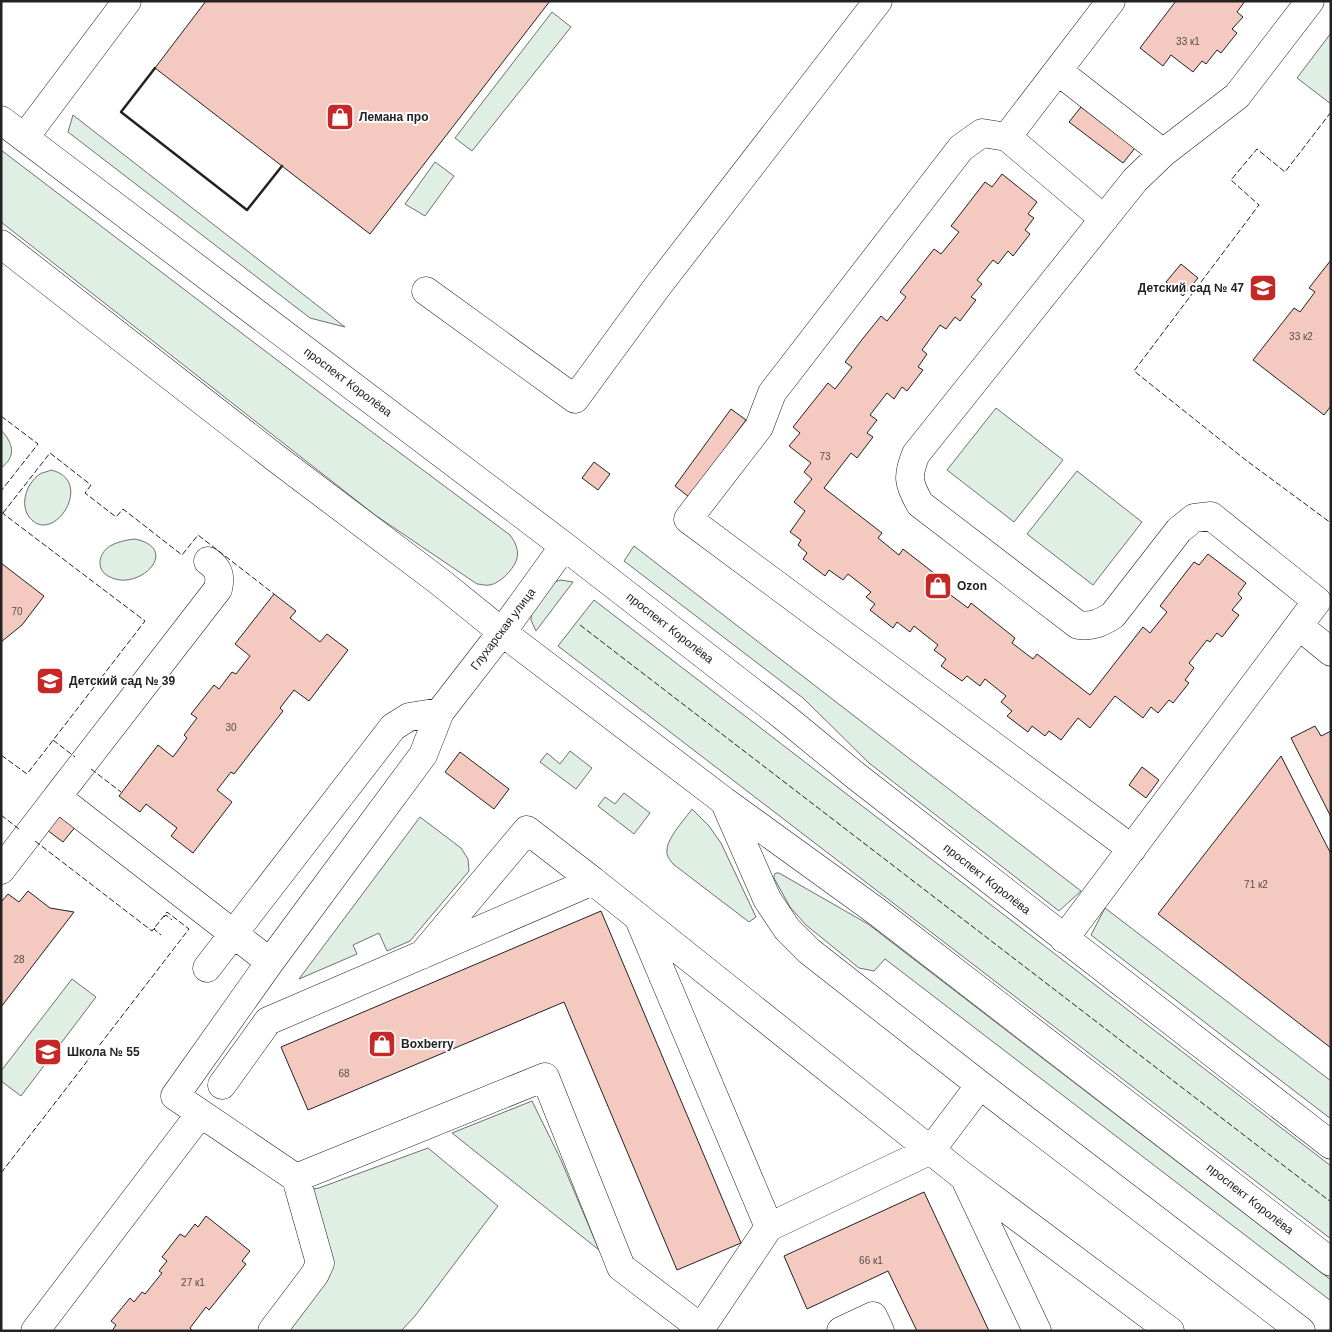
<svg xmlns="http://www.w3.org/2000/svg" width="1332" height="1332" font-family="Helvetica,sans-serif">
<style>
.green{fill:#e0efe3;stroke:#6f6f6f}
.building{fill:#f3c9c0;stroke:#222}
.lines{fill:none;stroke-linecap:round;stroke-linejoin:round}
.minor-casing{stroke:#222;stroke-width:29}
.minor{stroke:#fff;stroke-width:28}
.fence{stroke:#222;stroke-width:1;stroke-dasharray:6 2.5;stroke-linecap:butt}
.wall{stroke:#222;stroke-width:2.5}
.labels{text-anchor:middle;stroke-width:4;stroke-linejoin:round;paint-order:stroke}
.number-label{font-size:10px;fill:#564c4a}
.poi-label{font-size:12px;font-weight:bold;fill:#222;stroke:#fff;text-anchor:start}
.street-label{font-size:12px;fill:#222;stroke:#fff}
</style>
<rect width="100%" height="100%" fill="#fff"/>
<path class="green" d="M 552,12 L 571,27 L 472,151 L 455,138 Z
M 1331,33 L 1331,104 L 1297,78 Z
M 73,115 L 345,327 L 310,318 L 68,132 Z
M 1,150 L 348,414 L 510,535 C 515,542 519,549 517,558 C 515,568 500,584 489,585 C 486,586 481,584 477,584 L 375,515 L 1,222 Z
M 435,162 L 454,176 L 425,216 L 405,204 Z
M 996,408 L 1063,460 L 1014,522 L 947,470 Z
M 1,430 C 13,443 17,456 1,468 Z
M 51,470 C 94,480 57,541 33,521 C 18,509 25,484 40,474 C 43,472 48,472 51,470 Z
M 1077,471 L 1142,522 L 1093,585 L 1027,534 Z
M 135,539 C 182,549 139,592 110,577 C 94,570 99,551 112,545 C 120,541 127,540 135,539 Z
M 634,546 L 1081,891 L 1059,911 L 869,763 L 803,698 L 624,561 Z
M 560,580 L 573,582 L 536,631 L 531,620 L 532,607 L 548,585 Z
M 594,600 L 1331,1166 L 1331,1239 L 558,646 Z
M 570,751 L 592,768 L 576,789 L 540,762 L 547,753 L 560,764 Z
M 624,793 L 650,813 L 634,834 L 598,806 L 605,797 L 615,804 Z
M 692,809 L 709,826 L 721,843 L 756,917 L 749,922 L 673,864 C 670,860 666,856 667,850 C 667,838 685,819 692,809 Z
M 420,817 L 461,848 L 468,859 L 469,871 L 410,941 L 387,951 L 379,933 L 353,945 L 357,954 L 299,979 Z
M 776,873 L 779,873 L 868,924 L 1331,1280 L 1331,1301 L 885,959 L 874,971 L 859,968 L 806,925 L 790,907 L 774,878 L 774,875 Z
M 1105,908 L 1331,1081 L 1331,1119 L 1091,935 Z
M 72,979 L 96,997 L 21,1096 L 1,1081 L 1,1071 Z
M 532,1101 L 561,1160 L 599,1250 L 452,1133 Z
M 428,1148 L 498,1206 L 415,1316 L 401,1331 L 270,1331 L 320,1263 L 300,1191 L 319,1188 Z"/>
<path class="building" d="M 206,1 L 550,1 L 370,234 L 155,68 Z
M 1176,1 L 1245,1 L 1237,12 L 1243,17 L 1232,29 L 1237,33 L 1221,53 L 1217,50 L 1206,64 L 1202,61 L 1193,72 L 1171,55 L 1163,66 L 1140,48 Z
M 1081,107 L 1135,148 L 1123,163 L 1069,122 Z
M 1002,174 L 1037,202 L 1028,214 L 1034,218 L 1025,230 L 1030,234 L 1013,256 L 1008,251 L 998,264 L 993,260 L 977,280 L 982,284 L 971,297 L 976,300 L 960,321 L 955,317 L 946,329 L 940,325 L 922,350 L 927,354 L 918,367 L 923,370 L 907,391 L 902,387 L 894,399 L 887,393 L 870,415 L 877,420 L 867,433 L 873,437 L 857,458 L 851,453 L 824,488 L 882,533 L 878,538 L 899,555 L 903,549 L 948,584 L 944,590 L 968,608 L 971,603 L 1015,638 L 1012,643 L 1033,659 L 1037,654 L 1090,695 L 1143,627 L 1150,633 L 1167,612 L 1160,606 L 1194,562 L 1199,565 L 1208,554 L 1246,583 L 1238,594 L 1242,598 L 1232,610 L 1239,615 L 1222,637 L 1217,633 L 1210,642 L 1207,640 L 1189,663 L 1194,668 L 1185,680 L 1189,683 L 1173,703 L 1169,700 L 1158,713 L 1151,707 L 1143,718 L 1115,696 L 1090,728 L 1078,718 L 1061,740 L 1049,731 L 1045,736 L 1032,726 L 1028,732 L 1007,716 L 1012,711 L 1001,702 L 1006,696 L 985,679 L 980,686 L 967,676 L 962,681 L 941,666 L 946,659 L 934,650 L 938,645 L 914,626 L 910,632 L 897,622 L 893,628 L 870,610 L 875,604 L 866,597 L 871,592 L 848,574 L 843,580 L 829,570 L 825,576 L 803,559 L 807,553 L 798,545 L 801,540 L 790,532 L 805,511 L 794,502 L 812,479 L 804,472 L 811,463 L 789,446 L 800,433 L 793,427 L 828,383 L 835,389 L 852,367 L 845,362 L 864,337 L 881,316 L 887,321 L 906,297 L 900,292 L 934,249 L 941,254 L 959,232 L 951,226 L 985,182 L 992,187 Z
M 1331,260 L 1331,406 L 1324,415 L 1253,360 L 1294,308 L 1300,312 L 1315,292 L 1309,288 Z
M 1181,264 L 1198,278 L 1183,296 L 1166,282 Z
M 731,409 L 746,420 L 689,497 L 675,486 Z
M 594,462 L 610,474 L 598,490 L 582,478 Z
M 1,563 L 44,596 L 22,625 L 1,642 Z
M 274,594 L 296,611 L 290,618 L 320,642 L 327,634 L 348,650 L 309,701 L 294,690 L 280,708 L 283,711 L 234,774 L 231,772 L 217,790 L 232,802 L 193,853 L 171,836 L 177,828 L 146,804 L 140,812 L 119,796 L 158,745 L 173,757 L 187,738 L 184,735 L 197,718 L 191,714 L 214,685 L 219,689 L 232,672 L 236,674 L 250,656 L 235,644 Z
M 1315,726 L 1321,736 L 1331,731 L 1331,817 L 1291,738 Z
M 460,752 L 509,789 L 494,809 L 445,772 Z
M 1281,756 L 1331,854 L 1331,1048 L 1158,914 Z
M 1142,767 L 1159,780 L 1146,798 L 1129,785 Z
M 60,814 L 76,826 L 63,842 L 47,830 Z
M 28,891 L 50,908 L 74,912 L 1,1007 L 1,902 L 8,894 L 19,902 Z
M 601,911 L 741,1243 L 677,1270 L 564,1002 L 308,1110 L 281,1047 Z
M 924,1192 L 989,1331 L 917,1331 L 888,1271 L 807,1309 L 784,1256 Z
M 206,1216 L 250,1251 L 242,1261 L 246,1264 L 209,1310 L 206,1307 L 190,1328 L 193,1331 L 112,1331 L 116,1325 L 111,1321 L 130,1298 L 134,1302 L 142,1292 L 145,1294 L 162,1273 L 159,1271 L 167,1261 L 162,1257 L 180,1234 L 185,1237 L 195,1224 L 198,1227 Z"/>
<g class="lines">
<g class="minor-casing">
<path id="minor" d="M 1058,71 L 1163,153
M 1,120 L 564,546 L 783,716 L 856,776 L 1331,1145
M 25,137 L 127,1
M 1007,137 L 1111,1
M 1104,219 L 1007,137 L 982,133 L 961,148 L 772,393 L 759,427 L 688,519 L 1132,849
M 1,244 L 277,459 L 440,582 L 502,632 L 724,801 L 876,911 L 1331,1262
M 426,291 L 575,399 L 657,287 L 878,1
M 208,561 C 219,569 221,576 218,589 L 57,797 L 270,962
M 1299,626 L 1331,652
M 725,803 L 767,899 L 787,929 L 809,951 L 980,1085 L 1301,1331
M 1,870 L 57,797
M 593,881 L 964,1177 L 1170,1331
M 639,919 L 769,1227
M 1064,939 L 1317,601 L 1211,516 L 1194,518 L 1179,530 L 1113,615 C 1101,623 1092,627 1078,625 L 920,504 C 908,483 907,476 916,454 L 1135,180 L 1163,153 L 1237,96 L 1310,1
M 207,968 L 393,727 L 409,717 L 440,712
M 222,1085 L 268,1021 L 593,881 L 527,830 L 422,955
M 296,1178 L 545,1077 L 621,1267 L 701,1328 L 769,1227 L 931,1150 L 980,1085
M 966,1181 L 1037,1331
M 35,1331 L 200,1114
M 272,1331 L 315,1274 L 320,1263 L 296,1178 L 175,1096 L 270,962 L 423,755 L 440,712 L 502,632 L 564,546
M 841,1331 L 873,1316 L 880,1331"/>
</g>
<use href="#minor" class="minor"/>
<path class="fence" d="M 1331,112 L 1285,172 L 1257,149 L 1231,180 L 1259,205 L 1134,371 L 1247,461 L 1331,523
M 1,416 L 38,444 L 1,491
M 1,512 L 145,621 L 27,774 L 1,755
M 3,513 L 50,453 L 91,485 L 85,493 L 116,517 L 123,509 L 182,555 L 198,535 L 274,594
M 580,625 L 1331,1202
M 53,740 L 75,757
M 91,769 L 121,792
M 1,815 L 19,829
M 164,917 L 166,915 L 172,920
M 155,928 L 154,929 L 161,935
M 1,1173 L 189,929 L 167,912 L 152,931 L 35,841"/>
<path class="wall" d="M 155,68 L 121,112 L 247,210 L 282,166"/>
</g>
<defs>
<g id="shop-square" transform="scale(1.4375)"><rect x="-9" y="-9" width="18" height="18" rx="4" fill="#c62828" stroke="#fff"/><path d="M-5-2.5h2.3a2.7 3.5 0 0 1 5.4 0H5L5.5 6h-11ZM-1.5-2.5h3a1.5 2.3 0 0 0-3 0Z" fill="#fff"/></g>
<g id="school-square" transform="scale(1.4375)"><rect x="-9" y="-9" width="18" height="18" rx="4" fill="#c62828" stroke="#fff"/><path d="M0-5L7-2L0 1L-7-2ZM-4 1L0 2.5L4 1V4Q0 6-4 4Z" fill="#fff"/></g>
</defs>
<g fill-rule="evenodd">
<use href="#shop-square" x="340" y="117"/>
<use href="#school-square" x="1263" y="288"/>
<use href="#shop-square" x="938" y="586"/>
<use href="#school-square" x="50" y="681"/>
<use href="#shop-square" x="382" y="1044"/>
<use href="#school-square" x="48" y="1052"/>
</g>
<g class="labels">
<g class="number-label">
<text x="1188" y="45">33 к1</text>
<text x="1301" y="340">33 к2</text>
<text x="825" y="460">73</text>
<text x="17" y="615">70</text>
<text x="231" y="731">30</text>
<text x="1256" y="888">71 к2</text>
<text x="19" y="963">28</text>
<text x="344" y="1077">68</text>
<text x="871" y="1264">66 к1</text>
<text x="193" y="1286">27 к1</text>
</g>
<g class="poi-label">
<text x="359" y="121">Лемана про</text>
<text x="1244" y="292" text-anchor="end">Детский сад № 47</text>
<text x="957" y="590">Ozon</text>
<text x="69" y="685">Детский сад № 39</text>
<text x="401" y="1048">Boxberry</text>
<text x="67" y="1056">Школа № 55</text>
</g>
<g class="street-label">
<text transform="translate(348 382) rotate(37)" y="4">проспект Королёва</text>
<text transform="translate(670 628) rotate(38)" y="4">проспект Королёва</text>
<text transform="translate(503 629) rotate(-53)" y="4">Глухарская улица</text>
<text transform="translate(987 879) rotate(38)" y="4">проспект Королёва</text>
<text transform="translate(1250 1199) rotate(38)" y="4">проспект Королёва</text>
</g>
</g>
<rect width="1332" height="1332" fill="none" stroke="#222222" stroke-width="5"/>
</svg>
